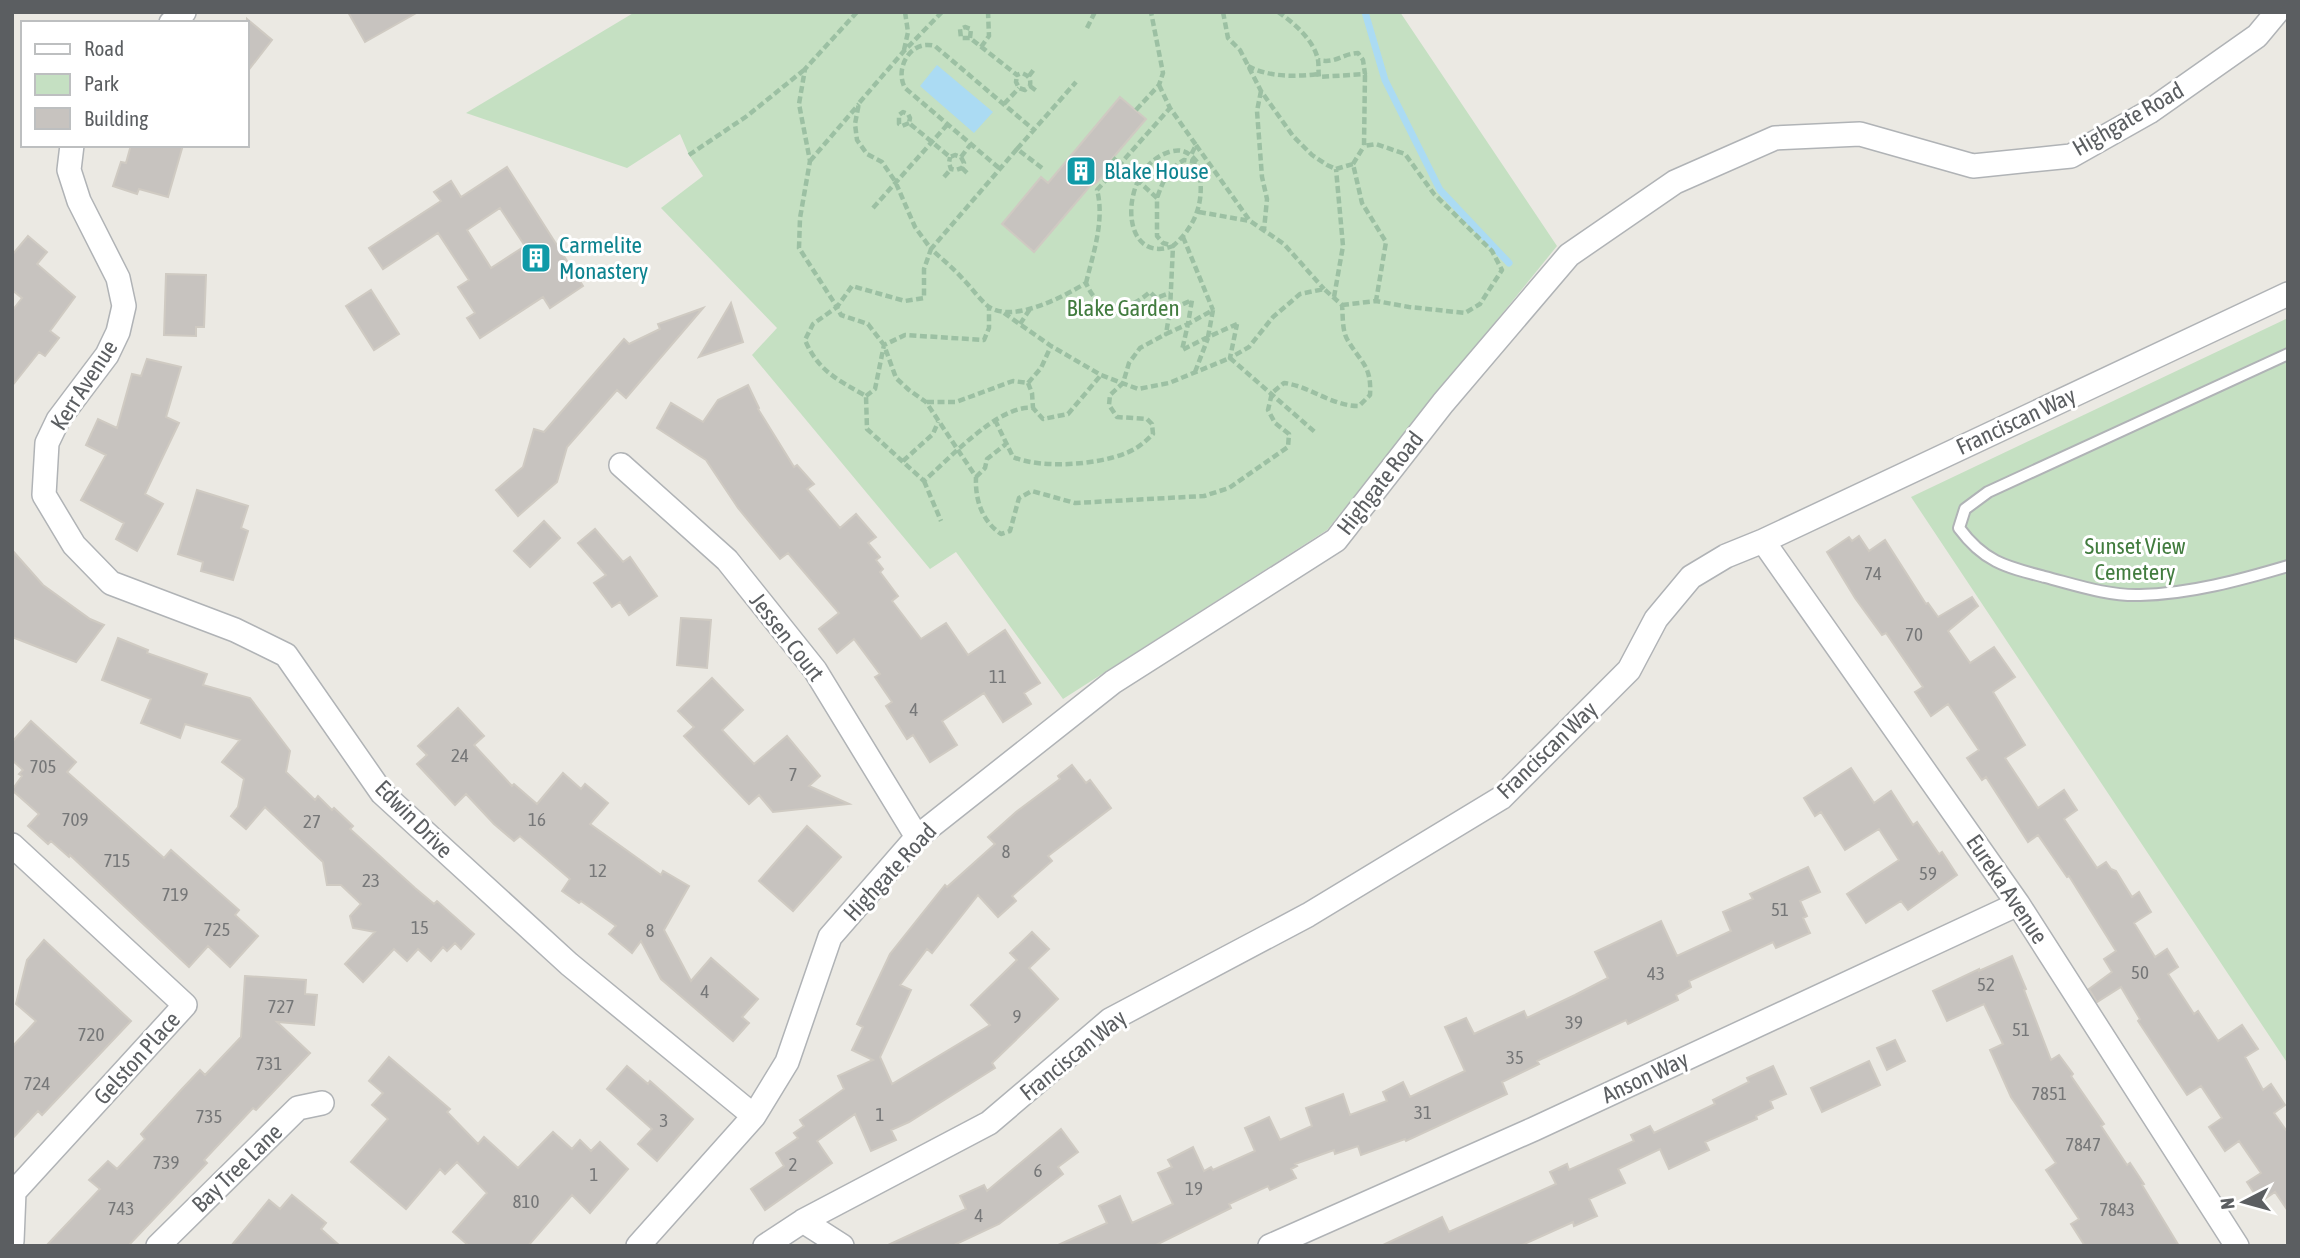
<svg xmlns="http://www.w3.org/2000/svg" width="2300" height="1258" font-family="'Asap Condensed',sans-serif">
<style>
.green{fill:#c5e0c2}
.water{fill:#abdbf3}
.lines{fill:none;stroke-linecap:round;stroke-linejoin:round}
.stream{stroke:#abdbf3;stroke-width:7}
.building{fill:#c7c3bf;stroke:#cfcac2;stroke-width:2;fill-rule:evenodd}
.lane-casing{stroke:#b0b3b6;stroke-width:14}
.street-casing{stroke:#b0b3b6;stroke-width:26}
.path{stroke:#9cc0a3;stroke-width:4.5;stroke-dasharray:7 3.5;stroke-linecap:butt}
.lane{stroke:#fff;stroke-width:10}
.street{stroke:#fff;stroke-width:23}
.labels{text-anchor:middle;stroke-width:6;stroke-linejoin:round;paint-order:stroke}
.number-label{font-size:19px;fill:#767778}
.street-label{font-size:23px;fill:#5b5e61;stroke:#fff}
.culture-label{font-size:23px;fill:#0d838f;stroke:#fff;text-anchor:start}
.park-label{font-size:23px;fill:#427c3f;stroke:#fff}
</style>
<rect width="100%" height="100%" fill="#ebe9e3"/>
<path class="green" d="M 635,12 L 1400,12 L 1557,246 L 1327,530 L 1063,699 L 956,552 L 930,569 L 752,355 L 777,328 L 661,208 L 703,176 L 689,155 L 680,134 L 627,168 L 466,113 Z
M 2288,318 L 2288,1064 L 1911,497 Z"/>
<path class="water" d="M 937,65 L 993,112 L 974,133 L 920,86 Z"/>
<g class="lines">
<path class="stream" d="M 1365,12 L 1385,80 L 1440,190 L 1509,263"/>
</g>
<path class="building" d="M 348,12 L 418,12 L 365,42 Z
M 247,19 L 272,40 L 247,72 Z
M 1120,97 L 1146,119 L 1105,167 L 1104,175 L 1096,183 L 1090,186 L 1034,252 L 1002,224 L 1041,177 L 1048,183 Z
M 131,145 L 183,145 L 168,197 L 139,189 L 137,194 L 113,186 L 121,162 L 126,163 Z
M 507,167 L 583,286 L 550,308 L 543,297 L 480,338 L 467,318 L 475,313 L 458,287 L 469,280 L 438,233 L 383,269 L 369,248 L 441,201 L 434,192 L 451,181 L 461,197 ZM 500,208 L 525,246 L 491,268 L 467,230 Z
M 28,236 L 47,252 L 37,264 L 75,297 L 50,331 L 59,338 L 45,356 L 39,352 L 12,386 L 12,311 L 22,298 L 12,290 L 12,255 Z
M 166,274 L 206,275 L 204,327 L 196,327 L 196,336 L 164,335 Z
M 371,290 L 399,334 L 374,350 L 346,306 Z
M 731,303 L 743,342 L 699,357 Z
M 703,308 L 626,398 L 617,390 L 567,447 L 557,482 L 518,516 L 496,490 L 523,467 L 534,429 L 544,432 L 624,339 L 629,344 L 660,329 L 658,324 Z
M 147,359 L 181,367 L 166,417 L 179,423 L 145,494 L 163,504 L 137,551 L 116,539 L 124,523 L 81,500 L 106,455 L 86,445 L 98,419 L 117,428 L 132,374 L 141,376 Z
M 748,385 L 759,408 L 758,409 L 794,467 L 797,465 L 814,484 L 807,489 L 840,528 L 856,514 L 876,537 L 868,543 L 880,557 L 876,560 L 883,569 L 880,572 L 898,596 L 892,601 L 921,639 L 946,623 L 968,655 L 1005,630 L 1040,683 L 1024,693 L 1031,704 L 1003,722 L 984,693 L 942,721 L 957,745 L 930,762 L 913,735 L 907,739 L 886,706 L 892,702 L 875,677 L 880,674 L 854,639 L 837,653 L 819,629 L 839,613 L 788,553 L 780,559 L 738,508 L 706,460 L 657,428 L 671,403 L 703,422 L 718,400 Z
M 197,490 L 248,506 L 241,528 L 248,531 L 233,580 L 201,571 L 203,562 L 178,554 Z
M 544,521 L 560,538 L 530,567 L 514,551 Z
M 595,529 L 623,562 L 630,557 L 657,596 L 629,615 L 620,602 L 612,607 L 594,583 L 606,575 L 578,543 Z
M 1859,536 L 1869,551 L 1885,540 L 1926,604 L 1928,603 L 1938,617 L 1972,597 L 1978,606 L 1948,631 L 1970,663 L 1994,647 L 2015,677 L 1993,692 L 2025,745 L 2005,758 L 2038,808 L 2064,790 L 2077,810 L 2064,819 L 2097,868 L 2106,862 L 2111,869 L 2116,871 L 2132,897 L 2139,892 L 2151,912 L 2134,923 L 2155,957 L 2167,949 L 2178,967 L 2168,974 L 2194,1014 L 2198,1011 L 2218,1041 L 2242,1025 L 2258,1049 L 2245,1057 L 2263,1090 L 2271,1084 L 2285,1105 L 2274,1113 L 2288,1133 L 2288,1211 L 2275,1192 L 2260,1202 L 2247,1182 L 2261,1173 L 2239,1141 L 2225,1151 L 2209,1127 L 2222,1118 L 2201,1086 L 2187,1095 L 2138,1021 L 2140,1019 L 2121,987 L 2097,1002 L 2089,989 L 2112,972 L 2104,959 L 2116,951 L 2069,876 L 2067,877 L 2038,835 L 2028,842 L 1986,777 L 1982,780 L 1967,758 L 1979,750 L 1948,704 L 1931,716 L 1915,692 L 1923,687 L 1886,633 L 1882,635 L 1855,598 L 1827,552 L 1849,537 L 1852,541 Z
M 12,550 L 43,585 L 90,619 L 104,625 L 76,662 L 12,637 Z
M 681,618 L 711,620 L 707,668 L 677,665 Z
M 118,638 L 148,650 L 147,653 L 207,674 L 203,685 L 250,698 L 290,751 L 286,772 L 315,800 L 318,796 L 332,810 L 334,808 L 353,826 L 350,829 L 415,888 L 434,904 L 437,901 L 474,934 L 461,949 L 455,943 L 447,951 L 443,947 L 431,961 L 418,949 L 407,961 L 394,949 L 363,982 L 345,964 L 375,932 L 353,928 L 350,916 L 361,904 L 341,885 L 327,885 L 323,862 L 265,807 L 246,829 L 231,816 L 238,807 L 244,779 L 222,762 L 240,740 L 185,724 L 180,738 L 141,723 L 151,699 L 102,680 Z
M 712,678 L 743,710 L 722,730 L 754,764 L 787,736 L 820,776 L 809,786 L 849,804 L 773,812 L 759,795 L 749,804 L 684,736 L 694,727 L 678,711 Z
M 458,708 L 484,736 L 474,745 L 512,786 L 514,784 L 537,804 L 563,773 L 581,789 L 585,784 L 608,803 L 590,824 L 661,875 L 663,871 L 689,886 L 664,930 L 691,981 L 711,958 L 758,999 L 742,1017 L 749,1023 L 733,1041 L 661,979 L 641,941 L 632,953 L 609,934 L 616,926 L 581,901 L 579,903 L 562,891 L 570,879 L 520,836 L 514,841 L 494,824 L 466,794 L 455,805 L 417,764 L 427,755 L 418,746 Z
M 31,721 L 76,762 L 67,772 L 164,858 L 171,850 L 239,910 L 235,915 L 258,936 L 230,967 L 208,946 L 189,967 L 70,855 L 69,857 L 51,841 L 48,844 L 28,826 L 39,814 L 12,790 L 22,776 L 19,774 L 23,770 L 12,760 L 12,742 Z
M 1072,765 L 1086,783 L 1090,780 L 1111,808 L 1048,856 L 1052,861 L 1012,896 L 1016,901 L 998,917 L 978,895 L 932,953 L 927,949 L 900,985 L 911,990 L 880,1057 L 892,1084 L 990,1025 L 971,1005 L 1017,960 L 1010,953 L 1032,932 L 1049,949 L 1029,968 L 1058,999 L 992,1063 L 995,1068 L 909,1122 L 891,1130 L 896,1140 L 871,1151 L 855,1114 L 817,1141 L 832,1163 L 765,1210 L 751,1189 L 784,1166 L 776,1153 L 798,1138 L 794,1133 L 804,1126 L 800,1120 L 844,1089 L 838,1076 L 873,1060 L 852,1050 L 863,1027 L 857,1024 L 890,954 L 945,885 L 947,887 L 995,844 L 988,837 L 1016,812 L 1060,779 L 1058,776 Z
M 1851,768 L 1874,803 L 1891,791 L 1913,825 L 1917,822 L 1939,854 L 1942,852 L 1957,875 L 1908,910 L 1901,901 L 1866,923 L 1847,894 L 1899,860 L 1879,829 L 1845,850 L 1821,812 L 1815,816 L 1804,798 Z
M 807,826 L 841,857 L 793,911 L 759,881 Z
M 1808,867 L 1820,892 L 1800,901 L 1807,916 L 1803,918 L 1810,933 L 1776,948 L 1773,942 L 1689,981 L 1691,987 L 1676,995 L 1678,1000 L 1628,1024 L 1626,1020 L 1537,1061 L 1539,1064 L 1502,1082 L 1507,1094 L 1406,1141 L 1405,1139 L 1361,1155 L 1358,1146 L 1335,1154 L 1334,1150 L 1295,1164 L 1297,1166 L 1291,1169 L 1296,1178 L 1270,1190 L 1268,1186 L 1229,1204 L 1231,1208 L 1154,1246 L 1056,1246 L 1107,1223 L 1099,1206 L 1120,1196 L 1132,1223 L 1173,1204 L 1158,1173 L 1172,1167 L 1168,1160 L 1193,1147 L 1204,1171 L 1211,1167 L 1213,1170 L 1255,1151 L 1245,1128 L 1269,1117 L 1280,1140 L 1312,1126 L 1306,1108 L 1343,1094 L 1350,1115 L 1387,1101 L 1383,1092 L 1403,1082 L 1410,1097 L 1465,1071 L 1445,1027 L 1466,1018 L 1474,1034 L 1524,1011 L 1527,1018 L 1575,995 L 1608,978 L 1595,952 L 1661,921 L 1677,956 L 1731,931 L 1723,912 L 1753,899 L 1750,894 Z
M 44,940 L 131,1021 L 42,1115 L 38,1111 L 12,1139 L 12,1047 L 36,1021 L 16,1004 L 27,960 Z
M 2012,956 L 2026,989 L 2024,990 L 2051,1060 L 2059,1055 L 2073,1074 L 2071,1076 L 2104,1124 L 2101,1126 L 2127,1165 L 2130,1163 L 2144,1184 L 2142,1185 L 2179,1246 L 2085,1246 L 2071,1224 L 2079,1219 L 2046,1170 L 2056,1163 L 2011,1097 L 1990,1050 L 2003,1044 L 1984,1004 L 1947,1021 L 1933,991 L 1979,969 L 1979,971 Z
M 245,976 L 306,980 L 305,994 L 317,995 L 314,1025 L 277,1022 L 310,1053 L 256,1110 L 253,1108 L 204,1160 L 207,1163 L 128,1246 L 46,1246 L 100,1189 L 89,1180 L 108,1161 L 117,1169 L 145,1139 L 141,1134 L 182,1089 L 200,1070 L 205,1075 L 241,1037 Z
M 1895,1040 L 1905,1061 L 1887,1070 L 1877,1048 Z
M 389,1057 L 450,1109 L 447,1112 L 478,1144 L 484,1137 L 518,1168 L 553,1132 L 572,1149 L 580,1140 L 591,1151 L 600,1142 L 628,1169 L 590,1213 L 572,1195 L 528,1246 L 469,1246 L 453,1232 L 487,1193 L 457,1162 L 445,1174 L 440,1169 L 406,1209 L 351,1162 L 388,1119 L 372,1105 L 383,1093 L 369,1081 Z
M 1869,1061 L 1880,1085 L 1822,1112 L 1811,1088 Z
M 627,1066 L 648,1084 L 650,1081 L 693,1119 L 657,1161 L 638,1144 L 652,1129 L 607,1089 Z
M 1773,1066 L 1786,1094 L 1770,1101 L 1773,1108 L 1756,1116 L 1757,1119 L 1705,1142 L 1709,1150 L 1669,1169 L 1660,1149 L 1618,1169 L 1625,1183 L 1589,1199 L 1597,1216 L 1574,1226 L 1573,1222 L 1520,1246 L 1381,1246 L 1442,1217 L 1449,1232 L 1556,1184 L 1550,1172 L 1567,1164 L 1569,1170 L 1634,1141 L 1631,1135 L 1650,1126 L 1654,1133 L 1715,1104 L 1713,1100 L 1749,1082 L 1747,1078 Z
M 1061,1129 L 1078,1152 L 1058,1167 L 1063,1174 L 999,1224 L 952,1246 L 886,1246 L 966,1209 L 960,1196 L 984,1185 L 987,1191 Z
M 292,1195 L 326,1223 L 321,1229 L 340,1246 L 231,1246 L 269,1200 L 280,1209 Z"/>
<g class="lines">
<g class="lane-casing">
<path id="lane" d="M 2288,354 L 1988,492 L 1965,509 L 1959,528 C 1984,562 2006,567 2045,577 C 2076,585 2108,596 2140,595 C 2189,594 2241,580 2288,566"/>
</g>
<g class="street-casing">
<path id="street" d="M 171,23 L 184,12
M 72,145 L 69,170 L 79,201 L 118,278 L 124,306 L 118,332 L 107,355 L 58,420 L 47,443 L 44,495 L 74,545 L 111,583 L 235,630 L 286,655 L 382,793 L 569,964 L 754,1116
M 621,465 L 727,560 L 815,670 L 917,837
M 1763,541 L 2018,904 L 2237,1246
M 12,845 L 185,1005 L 14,1192 L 12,1241
M 803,1221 L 842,1246
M 158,1246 L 298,1108 L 322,1103
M 638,1246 L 754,1116 L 787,1062 L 830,937 L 917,837 L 1113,682 L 1336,540 L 1443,403 L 1569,255 L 1675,182 L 1775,138 L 1860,134 L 1973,166 L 2071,156 L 2149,112 L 2257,36 L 2277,12
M 765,1246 L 803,1221 L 989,1123 L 1110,1020 L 1308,915 L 1501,798 L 1629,670 L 1656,619 L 1691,577 L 1726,556 L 1763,541 L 2288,294
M 1270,1246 L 1534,1129 L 2018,904"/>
</g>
<path class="path" d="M 857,12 L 805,69 L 799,104 L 810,161 L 800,218 L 799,248 L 837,307 L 813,324 L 805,340 C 818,371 838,380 866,396 L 867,429 L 924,481 C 949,459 999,404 1033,408 L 1043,419 L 1068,414 L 1101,375
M 942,12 L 904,51 L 859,103 L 855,124 L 857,140 L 867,154 L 882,162 L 895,181 L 915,227 L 931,249 L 924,269 L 924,298 L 905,301 L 852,286 L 837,307 L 841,315 L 868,324 L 884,345 L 896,378 L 909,390 L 926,402 L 976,477 C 975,500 982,521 1001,534 L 1010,531 L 1019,498 L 1032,491 L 1075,503 L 1204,496 L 1229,488 L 1288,447 L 1289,434 L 1275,423 L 1268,410 L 1272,393 L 1284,383 C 1310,386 1331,406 1359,406 L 1370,395 C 1372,365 1360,362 1347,339 C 1342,330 1343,315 1342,305 L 1324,289 L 1300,294 L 1273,317 L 1249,347 L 1230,358 L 1237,324
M 1223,12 L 1228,38 L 1240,50 L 1261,91 L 1293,136 L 1312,155 L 1327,165 L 1336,169 L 1353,164 L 1362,203 L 1386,242 L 1376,301
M 1278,12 C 1294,23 1314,40 1318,60 C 1319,66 1318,72 1319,77 L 1365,74 L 1363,60 L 1358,53 C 1341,54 1336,64 1318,60
M 1087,28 L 1095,12
M 970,38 L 971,29 L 965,27 L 960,29 L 961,38 L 970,38 L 1017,75 L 1022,73 C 1029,76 1031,78 1030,86 L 1025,90 L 1019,88 L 1016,82 L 1017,75
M 981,47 L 989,36 L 988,12
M 904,50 L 908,32 L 905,12
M 1248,66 C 1268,77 1295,77 1318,74
M 1029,76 L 1035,68
M 1159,85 L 1170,108 L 1196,145 L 1191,155
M 1030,86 L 1038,92
M 1261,91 L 1257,111 L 1262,177 L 1267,199 L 1264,230
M 1004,104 L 1019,88
M 1136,110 L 1159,85 L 1163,73 L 1151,12
M 909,123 L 902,126 L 899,124 L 899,115 L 903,112 L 908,114 L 910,118 L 909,123 L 950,157 L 955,155 L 961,157 L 964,163 L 962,168 L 956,170 L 951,169 L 949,163 L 950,157
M 1196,145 L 1250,221 L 1284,244 L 1324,289
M 1017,149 L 1076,82
M 689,155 L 747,116 L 804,70
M 961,157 L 971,144
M 1113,158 L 1157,198 L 1157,236 L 1163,243 L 1173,246 C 1199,223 1206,196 1197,162 L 1184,160 C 1168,169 1163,181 1157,198
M 810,161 L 859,104
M 1197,162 C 1189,152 1182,148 1169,152 C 1118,168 1118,267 1173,246 L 1170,310 L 1192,300 L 1188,324 L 1213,310 L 1208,337 L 1237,324
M 1353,164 L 1364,146
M 962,168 L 968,174
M 999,168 L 905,88 C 894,68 911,39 935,46 L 1034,130
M 1042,168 L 1017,149 L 931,249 C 942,259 953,268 963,279 C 971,287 980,300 989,307 C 1014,323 1063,297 1086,283 C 1100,316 1126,313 1150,292 L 1156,298 L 1170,293
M 944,177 L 951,169
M 873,208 L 947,125
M 1199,212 L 1250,221
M 1183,237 L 1213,310
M 1086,283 C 1093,254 1105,220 1097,190 L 1170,108
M 1334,297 L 1343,246 L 1336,169
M 1156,298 L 1153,318 L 1170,310 L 1166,334 L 1188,324 L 1182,350 L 1208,337
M 1342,305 L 1376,301 L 1409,307 L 1465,313 L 1480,304 L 1502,270 L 1492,251 L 1434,194 L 1405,154 L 1376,144 L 1364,146 L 1365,74
M 1004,313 L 1051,346 L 1101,375 L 1138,389 L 1169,383 L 1230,358 L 1316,433
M 1020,324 L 1030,309
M 1195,372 L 1208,338
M 1028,383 L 1032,393 L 1033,408
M 866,396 L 875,389 L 884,345 L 905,335 L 984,340 L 989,328 L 989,306
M 927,402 L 956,402 L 1013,381 L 1028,383 L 1041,368 L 1051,346
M 995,420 L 1013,457 C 1041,469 1097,465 1126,453 C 1137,449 1145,442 1153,434 L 1152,424 L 1147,419 L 1117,417 L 1109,405 L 1110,395 L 1123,383 L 1129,363 L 1140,348 L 1166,334
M 903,461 L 933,434 L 938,422
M 976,477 L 985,468 L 987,459 L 1006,444
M 924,481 L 941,521"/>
<use href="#lane" class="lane"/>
<use href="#street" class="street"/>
</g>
<defs>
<g id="building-square" transform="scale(1.575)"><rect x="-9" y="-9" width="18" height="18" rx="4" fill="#0f9aa8" stroke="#fff"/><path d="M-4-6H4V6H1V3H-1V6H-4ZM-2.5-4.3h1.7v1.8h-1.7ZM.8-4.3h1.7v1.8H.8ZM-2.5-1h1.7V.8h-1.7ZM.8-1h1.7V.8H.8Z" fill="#fff"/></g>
</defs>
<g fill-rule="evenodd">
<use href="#building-square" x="1081" y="171"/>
<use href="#building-square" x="536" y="258"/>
</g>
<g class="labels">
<g class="number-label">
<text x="1873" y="580">74</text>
<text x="1914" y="641">70</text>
<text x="998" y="683">11</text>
<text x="914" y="716">4</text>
<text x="460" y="762">24</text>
<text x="43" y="773">705</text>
<text x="793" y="781">7</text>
<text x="75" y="826">709</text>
<text x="537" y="826">16</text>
<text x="312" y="828">27</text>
<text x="1006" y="858">8</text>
<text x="117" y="867">715</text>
<text x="598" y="877">12</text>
<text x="1928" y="880">59</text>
<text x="371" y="887">23</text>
<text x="175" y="901">719</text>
<text x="1780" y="916">51</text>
<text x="420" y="934">15</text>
<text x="217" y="936">725</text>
<text x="650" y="937">8</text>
<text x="2140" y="979">50</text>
<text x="1656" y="980">43</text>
<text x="1986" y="991">52</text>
<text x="705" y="998">4</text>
<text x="281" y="1013">727</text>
<text x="1017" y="1023">9</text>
<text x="1574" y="1029">39</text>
<text x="2021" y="1036">51</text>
<text x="91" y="1041">720</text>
<text x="1515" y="1064">35</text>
<text x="269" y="1070">731</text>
<text x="37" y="1090">724</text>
<text x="2049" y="1100">7851</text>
<text x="1423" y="1119">31</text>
<text x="880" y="1121">1</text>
<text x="209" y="1123">735</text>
<text x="664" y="1127">3</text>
<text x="2083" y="1151">7847</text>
<text x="166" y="1169">739</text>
<text x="793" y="1171">2</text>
<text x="1038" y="1177">6</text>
<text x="594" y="1181">1</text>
<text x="1194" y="1195">19</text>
<text x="526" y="1208">810</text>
<text x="121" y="1215">743</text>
<text x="2117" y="1216">7843</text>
<text x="979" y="1222">4</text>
</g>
<g class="street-label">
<text transform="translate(2128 119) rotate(-30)" y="8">Highgate Road</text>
<text transform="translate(84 385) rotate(-57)" y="8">Kerr Avenue</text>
<text transform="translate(2016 421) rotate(-25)" y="8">Franciscan Way</text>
<text transform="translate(1380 483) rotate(-52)" y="8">Highgate Road</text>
<text transform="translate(787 637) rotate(52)" y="8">Jessen Court</text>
<text transform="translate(1547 750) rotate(-44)" y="8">Franciscan Way</text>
<text transform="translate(414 819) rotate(45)" y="8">Edwin Drive</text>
<text transform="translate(890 872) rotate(-47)" y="8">Highgate Road</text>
<text transform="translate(2007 889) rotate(56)" y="8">Eureka Avenue</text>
<text transform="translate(1073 1055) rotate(-39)" y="8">Franciscan Way</text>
<text transform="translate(137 1058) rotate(-48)" y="8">Gelston Place</text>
<text transform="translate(1645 1077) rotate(-25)" y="8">Anson Way</text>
<text transform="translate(237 1168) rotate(-44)" y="8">Bay Tree Lane</text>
</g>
<g class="culture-label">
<text x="1104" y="179">Blake House</text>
<text x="559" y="253">Carmelite<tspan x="559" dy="26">Monastery</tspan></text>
</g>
<g class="park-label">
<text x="1123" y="316">Blake Garden</text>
<text x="2135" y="554">Sunset View<tspan x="2135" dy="26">Cemetery</tspan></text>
</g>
</g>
<rect width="2300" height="1258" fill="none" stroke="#5b5e61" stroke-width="28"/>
<rect x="21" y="21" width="228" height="126" fill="#ffffff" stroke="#bdbfc0" stroke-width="2"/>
<rect x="35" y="44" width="35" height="10" fill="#ffffff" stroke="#bdbfc0" stroke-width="2"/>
<text x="84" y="56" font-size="21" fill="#5b5e61">Road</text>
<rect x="35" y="74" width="35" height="21" fill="#c5e0c2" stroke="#bdbfc0" stroke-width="2"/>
<text x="84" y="91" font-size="21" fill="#5b5e61">Park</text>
<rect x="35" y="108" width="35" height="21" fill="#c7c3bf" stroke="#bdbfc0" stroke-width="2"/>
<text x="84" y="126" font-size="21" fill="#5b5e61">Building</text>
<g transform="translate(2244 1202) rotate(264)" stroke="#ffffff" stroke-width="5" paint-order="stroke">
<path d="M0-5L12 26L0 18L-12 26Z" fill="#5b5e61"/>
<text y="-10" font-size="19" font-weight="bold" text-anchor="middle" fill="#5b5e61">N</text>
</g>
</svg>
